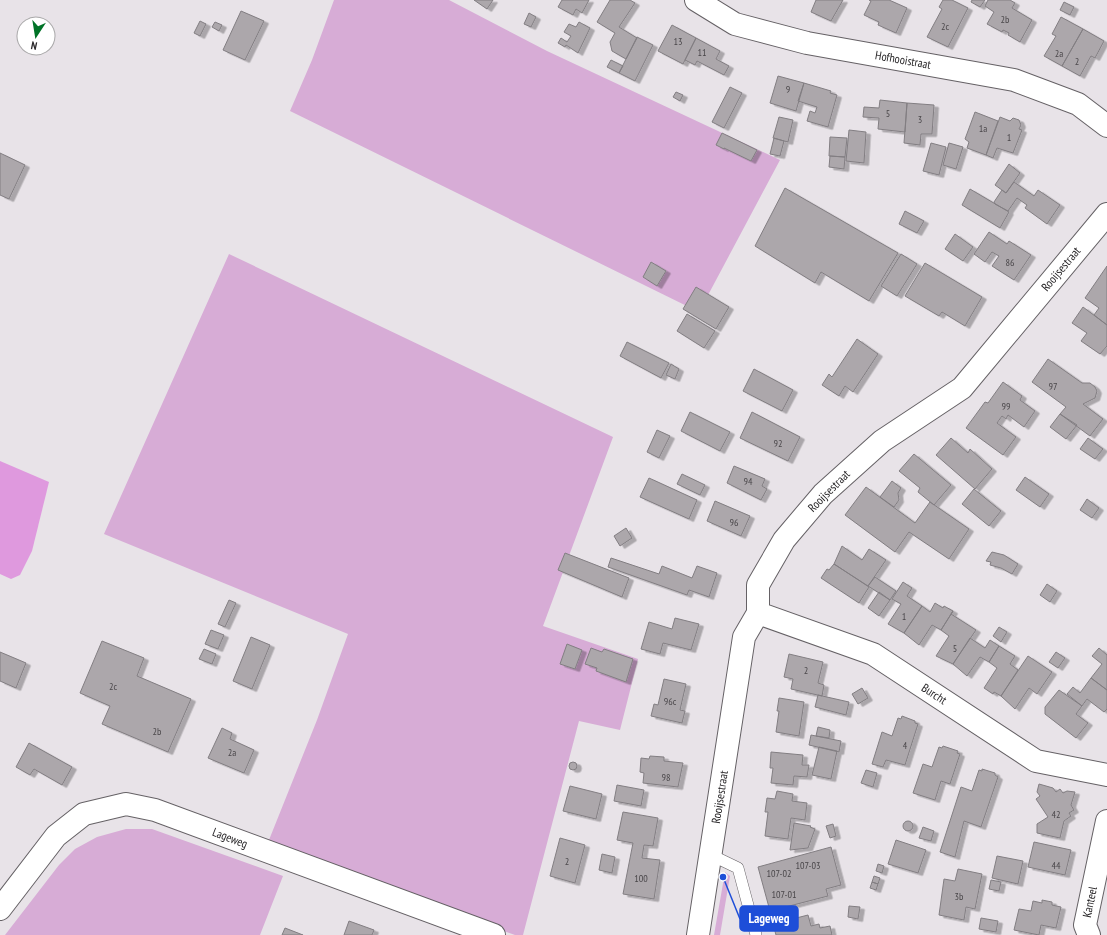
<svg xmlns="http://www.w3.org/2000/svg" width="1107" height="935" font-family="'PT Sans Narrow',sans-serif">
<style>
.green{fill:#d7acd6}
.water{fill:#df99de}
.building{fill:#aca7ab;stroke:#827e82;filter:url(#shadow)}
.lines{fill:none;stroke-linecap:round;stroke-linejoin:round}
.service-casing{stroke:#656165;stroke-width:12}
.minor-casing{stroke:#656165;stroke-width:24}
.tertiary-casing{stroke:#656165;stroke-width:24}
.service{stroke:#fff;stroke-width:11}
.minor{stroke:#fff;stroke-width:22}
.tertiary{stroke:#fff;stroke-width:22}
.labels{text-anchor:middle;stroke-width:3.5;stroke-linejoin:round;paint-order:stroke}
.number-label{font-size:10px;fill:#494649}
.street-label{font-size:12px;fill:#282628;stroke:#fff}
.leader{fill:none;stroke:#1d4ed8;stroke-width:1.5}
.callout-dot{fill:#1d4ed8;stroke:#fff;stroke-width:1.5}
.callout{fill:#1d4ed8;stroke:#1d4ed8;stroke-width:1.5}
.callout-label{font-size:13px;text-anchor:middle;font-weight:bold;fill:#fff}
</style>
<defs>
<filter id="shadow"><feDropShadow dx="4.5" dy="2.5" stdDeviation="0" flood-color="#0004"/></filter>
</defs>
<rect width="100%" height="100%" fill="#e8e3e8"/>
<path class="green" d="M 334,0 L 449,0 L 547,51 L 780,160 L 699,312 L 290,111 L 312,60 Z
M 229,254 L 613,437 L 543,626 L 638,659 L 620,730 L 579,721 L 523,935 L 515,935 L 267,845 L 317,720 L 348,634 L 104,534 Z
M 126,829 L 152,829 L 283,876 L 260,935 L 5,935 L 59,865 L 75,849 L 97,837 Z
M 725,872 L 730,876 L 720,935 L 714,935 Z"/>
<path class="water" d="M 0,461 L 49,482 L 32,551 L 20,575 L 11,579 L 0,574 Z"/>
<path class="building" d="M 474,0 L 493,0 L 487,9 Z
M 562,0 L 589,0 L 582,13 L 576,9 L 573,15 L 558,7 Z
M 610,0 L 630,0 L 635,3 L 619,27 L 637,38 L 626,59 L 612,51 L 610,42 L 615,33 L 597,22 Z
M 816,0 L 843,0 L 831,21 L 811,12 Z
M 869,0 L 889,0 L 907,8 L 896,33 L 878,25 L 879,22 L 864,15 L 871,1 Z
M 943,0 L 952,0 L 968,8 L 948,47 L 927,37 L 942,9 L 939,7 Z
M 972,0 L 985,0 L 980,7 L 971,2 Z
M 988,0 L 1010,0 L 1015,3 L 1012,8 L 1032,20 L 1020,42 L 1008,35 L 1009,33 L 1003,30 L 1002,32 L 987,24 L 994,12 L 985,6 Z
M 1064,2 L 1074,7 L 1070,15 L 1060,10 Z
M 241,11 L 264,21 L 245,60 L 223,50 Z
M 529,13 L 536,17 L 531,27 L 524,24 Z
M 1061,17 L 1083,29 L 1062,66 L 1044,56 L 1056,36 L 1052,34 Z
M 200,21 L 206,24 L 200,36 L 194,33 Z
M 215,22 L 222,25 L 219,31 L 212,27 Z
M 579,22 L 590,28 L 578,53 L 566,45 L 565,47 L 558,43 L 561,38 L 567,42 L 571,36 L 564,32 L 569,24 L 576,27 Z
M 672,25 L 696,38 L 683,64 L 658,51 Z
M 1083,29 L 1104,41 L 1095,58 L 1091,56 L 1080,76 L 1062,66 Z
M 637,37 L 653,45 L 635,81 L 619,73 Z
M 696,38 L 720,51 L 716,59 L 729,66 L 724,75 L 697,61 L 695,65 L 685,60 Z
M 611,60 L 623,66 L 619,73 L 607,67 Z
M 778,76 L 804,83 L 796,111 L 770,103 Z
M 804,83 L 831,91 L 830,93 L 837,95 L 828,127 L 807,121 L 810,111 L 815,113 L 817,107 L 798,101 Z
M 730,87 L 742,93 L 724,128 L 712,122 Z
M 676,92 L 683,95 L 680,101 L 673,97 Z
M 880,100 L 907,103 L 905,132 L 878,129 L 879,118 L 863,117 L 864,107 L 879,108 Z
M 907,103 L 934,105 L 932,134 L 921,134 L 920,145 L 904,143 Z
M 975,112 L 998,121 L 986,155 L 967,148 L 969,142 L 965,139 Z
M 779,117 L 793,120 L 788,142 L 773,138 Z
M 1000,117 L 1010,121 L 1013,118 L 1019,120 L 1021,125 L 1019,129 L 1022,130 L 1013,153 L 997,148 L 993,158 L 986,155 Z
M 849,130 L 866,132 L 864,163 L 846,161 Z
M 722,133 L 757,150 L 751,161 L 724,148 L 724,149 L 716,145 Z
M 830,137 L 847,138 L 845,157 L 829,156 Z
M 774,138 L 784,141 L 780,156 L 770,154 Z
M 931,143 L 946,147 L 939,175 L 923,171 Z
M 949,143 L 963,147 L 956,169 L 943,165 Z
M 0,153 L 25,165 L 9,199 L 0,195 Z
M 830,156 L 845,157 L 844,169 L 829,167 Z
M 1009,164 L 1020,173 L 1006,193 L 995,185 Z
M 1014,182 L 1034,196 L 1038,190 L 1060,205 L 1047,224 L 1025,208 L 1027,205 L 1017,198 L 1008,211 L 995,204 L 994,202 L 1002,190 L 1006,193 Z
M 785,188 L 898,253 L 869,301 L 821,272 L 815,283 L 755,246 Z
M 970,189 L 1009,212 L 1000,228 L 962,205 Z
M 905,211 L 924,221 L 917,233 L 899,224 Z
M 989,232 L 1007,244 L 1009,241 L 1031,255 L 1014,280 L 992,266 L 999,256 L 992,252 L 985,262 L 974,254 Z
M 955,234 L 973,247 L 963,261 L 945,249 Z
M 901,254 L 917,264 L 897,296 L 881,286 Z
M 651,262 L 666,271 L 657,286 L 643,277 Z
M 925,263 L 982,297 L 965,326 L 942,312 L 939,316 L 905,296 Z
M 1107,266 L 1107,325 L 1094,315 L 1099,308 L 1085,298 Z
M 696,287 L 729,307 L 716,329 L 683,309 Z
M 1083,307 L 1107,325 L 1107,346 L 1100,354 L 1081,341 L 1087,333 L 1072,323 Z
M 687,314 L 715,331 L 704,348 L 677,331 Z
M 857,339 L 878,354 L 853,392 L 845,386 L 839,396 L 822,385 L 829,374 L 832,377 Z
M 627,342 L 669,363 L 661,378 L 620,356 Z
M 1048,359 L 1082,383 L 1090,383 L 1095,387 L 1097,391 L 1095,398 L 1083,404 L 1103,419 L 1090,436 L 1060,414 L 1066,407 L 1032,382 Z
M 671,364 L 679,369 L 675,379 L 666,375 Z
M 754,369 L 793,390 L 782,411 L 743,391 Z
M 1003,382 L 1022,396 L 1020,400 L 1035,411 L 1024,427 L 1008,415 L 1006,419 L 1002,416 L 997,423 L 1016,437 L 1003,455 L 966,428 L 985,402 L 988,403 Z
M 690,412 L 730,432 L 720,451 L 681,431 Z
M 752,412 L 800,437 L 788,461 L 740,438 Z
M 1060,414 L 1077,425 L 1066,439 L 1050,427 Z
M 657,430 L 670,436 L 659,458 L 647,452 Z
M 951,438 L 968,453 L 970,449 L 992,469 L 975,489 L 936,455 Z
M 1088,438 L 1103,449 L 1095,459 L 1080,449 Z
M 914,454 L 951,485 L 934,505 L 918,492 L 920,488 L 899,471 Z
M 734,466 L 765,479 L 762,486 L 767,489 L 761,500 L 727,483 Z
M 682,474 L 705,485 L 700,495 L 677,484 Z
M 1025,477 L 1049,494 L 1040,507 L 1016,490 Z
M 649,478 L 697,500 L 689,519 L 640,497 Z
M 892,481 L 901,488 L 898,493 L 899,500 L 894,507 L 880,497 Z
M 866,487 L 915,523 L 930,502 L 969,529 L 949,559 L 909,532 L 895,552 L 845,515 Z
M 974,489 L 1001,511 L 989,526 L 962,504 Z
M 1087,499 L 1099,508 L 1092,518 L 1080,510 Z
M 715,501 L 750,516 L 741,536 L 707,521 Z
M 626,528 L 632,538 L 620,546 L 614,536 Z
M 842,546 L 862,560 L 869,549 L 886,560 L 868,586 L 834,564 Z
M 992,552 L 1004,555 L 1018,564 L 1012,574 L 1001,568 L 990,565 L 991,562 L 986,561 Z
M 565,553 L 629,578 L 622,597 L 558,570 Z
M 611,558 L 659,574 L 662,566 L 692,578 L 697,566 L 717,573 L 709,597 L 689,590 L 687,595 L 608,567 Z
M 834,564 L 869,587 L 859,603 L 821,578 L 827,569 L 829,570 Z
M 875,577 L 896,591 L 890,600 L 868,586 Z
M 903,582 L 912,588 L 907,596 L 922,606 L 904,633 L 888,624 L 901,604 L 892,599 Z
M 1047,584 L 1057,591 L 1050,602 L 1040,595 Z
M 879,592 L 890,600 L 879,616 L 868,608 Z
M 229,600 L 236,603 L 225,627 L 218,624 Z
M 935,603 L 943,608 L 944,606 L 953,611 L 941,630 L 932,625 L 919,645 L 904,633 L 922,606 L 930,612 Z
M 953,611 L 951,614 L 976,630 L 953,664 L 936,656 L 949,636 L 941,630 Z
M 675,618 L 699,624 L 691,650 L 663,643 L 660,654 L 641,649 L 649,622 L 672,629 Z
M 999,627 L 1007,632 L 1001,642 L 993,636 Z
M 211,630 L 224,635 L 218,649 L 205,644 Z
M 251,637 L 270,645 L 252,689 L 233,681 Z
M 970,638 L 985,648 L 990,640 L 999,646 L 989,662 L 980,657 L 967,676 L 953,664 Z
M 102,641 L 144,658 L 137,676 L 191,699 L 168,752 L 102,724 L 110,706 L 80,693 Z
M 567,644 L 582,650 L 575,669 L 560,664 Z
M 999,646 L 1015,656 L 1010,664 L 1018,670 L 1001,696 L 994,692 L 993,694 L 984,688 L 997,668 L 989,662 Z
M 591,648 L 602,652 L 604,649 L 633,659 L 626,682 L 596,671 L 597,668 L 585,664 Z
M 1099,648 L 1107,655 L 1107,690 L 1091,678 L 1102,664 L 1092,656 Z
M 204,649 L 216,654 L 212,664 L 199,659 Z
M 0,652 L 26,663 L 16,688 L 0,681 Z
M 1056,652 L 1065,658 L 1058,668 L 1049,662 Z
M 789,654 L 823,662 L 818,683 L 824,685 L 822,696 L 791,689 L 793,679 L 784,677 Z
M 1028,656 L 1052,672 L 1037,694 L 1029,688 L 1015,709 L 1001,696 Z
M 1091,678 L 1107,690 L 1107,709 L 1104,712 L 1087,699 L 1082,706 L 1067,694 L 1073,687 L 1080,693 Z
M 664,679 L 686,684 L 680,710 L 685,711 L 682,723 L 651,716 L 654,704 L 658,705 Z
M 862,688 L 868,698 L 858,704 L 852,694 Z
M 1059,690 L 1082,706 L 1076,714 L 1088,723 L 1076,738 L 1045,714 L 1045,707 Z
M 818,695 L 849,702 L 846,715 L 815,707 Z
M 779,698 L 804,702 L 799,736 L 776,732 L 779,711 L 777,711 Z
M 902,716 L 915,721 L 915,723 L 918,724 L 905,765 L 886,760 L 883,767 L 872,764 L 882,732 L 892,736 L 898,718 L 901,719 Z
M 818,727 L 830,730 L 829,738 L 816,736 Z
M 222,728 L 232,733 L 230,739 L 254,750 L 244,773 L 208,758 Z
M 811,735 L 841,741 L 839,752 L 809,745 Z
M 29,743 L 72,767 L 62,785 L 34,769 L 30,775 L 16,767 Z
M 943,746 L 958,751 L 957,753 L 960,754 L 950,784 L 941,781 L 935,800 L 913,793 L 923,764 L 932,767 L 939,747 L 942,748 Z
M 819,747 L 837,751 L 831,779 L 812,775 Z
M 771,752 L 803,755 L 802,765 L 809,765 L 807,777 L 794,776 L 793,785 L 771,783 L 773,768 L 770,768 Z
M 650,756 L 664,757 L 664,761 L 683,763 L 678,787 L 643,783 L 644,773 L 640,772 L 641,758 L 649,759 Z
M569 766a4 4 0 1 1 8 0a4 4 0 1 1-8 0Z
M 982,769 L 995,773 L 995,775 L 998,777 L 981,827 L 964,821 L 955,857 L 940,852 L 961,787 L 972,791 L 979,770 L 982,771 Z
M 866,770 L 877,773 L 873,787 L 861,783 Z
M 1039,784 L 1053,788 L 1056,792 L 1060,789 L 1063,793 L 1067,791 L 1075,792 L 1071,805 L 1074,810 L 1069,813 L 1071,816 L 1064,821 L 1060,838 L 1037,833 L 1037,824 L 1048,817 L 1036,799 L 1040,796 L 1037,792 Z
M 617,785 L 644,790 L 641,806 L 614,801 Z
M 570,786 L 602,794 L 596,819 L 563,811 Z
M 777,791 L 793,794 L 792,801 L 807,803 L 805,820 L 791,818 L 788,839 L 765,836 L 768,812 L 765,812 L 767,798 L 775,799 Z
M 623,812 L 658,818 L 653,846 L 644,845 L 642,858 L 660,860 L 654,899 L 623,894 L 633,843 L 617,840 Z
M903 826a5 5 0 1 1 10 0a5 5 0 1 1-10 0Z
M 794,823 L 811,826 L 810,827 L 815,829 L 808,848 L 790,850 Z
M 833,824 L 836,836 L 830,838 L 826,826 Z
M 923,827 L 934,831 L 931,841 L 919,838 Z
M 560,838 L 585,845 L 575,883 L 550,876 Z
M 896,840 L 926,850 L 918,873 L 888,864 Z
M 1034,842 L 1071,850 L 1065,875 L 1028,867 Z
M 831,847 L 841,885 L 826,889 L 828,896 L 770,911 L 758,867 Z
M 602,854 L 615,857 L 612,873 L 599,870 Z
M 997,856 L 1023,861 L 1018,884 L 992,878 Z
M 878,864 L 884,866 L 882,873 L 876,871 Z
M 958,869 L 982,874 L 975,909 L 966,907 L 964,920 L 939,915 L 944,879 L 955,881 Z
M 874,876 L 880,878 L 878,884 L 872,882 Z
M 991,880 L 1001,882 L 999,891 L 989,889 Z
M 872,882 L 878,884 L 876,890 L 870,888 Z
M 1042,900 L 1052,902 L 1052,905 L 1061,907 L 1056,928 L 1041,925 L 1039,935 L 1014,930 L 1019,909 L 1031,911 L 1033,901 L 1042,903 Z
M 849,906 L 860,907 L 858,919 L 848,917 Z
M 808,915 L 811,926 L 819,924 L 820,928 L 830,926 L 832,935 L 776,935 L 773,924 Z
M 981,918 L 998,921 L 996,932 L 979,929 Z
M 349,921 L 374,930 L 372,935 L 344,935 Z
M 285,928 L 303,935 L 282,935 Z"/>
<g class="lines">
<g class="service-casing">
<path id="service" d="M 711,855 L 738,868 L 756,935"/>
</g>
<g class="minor-casing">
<path id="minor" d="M 758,613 L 873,654 L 1036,761 L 1107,775
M 0,909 L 56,836 L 84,814 L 126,804 L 155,810 L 494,935
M 698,935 L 744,637 L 758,613 L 758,585 L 784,540 L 823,494 L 882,441 L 962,388 L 1107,214
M 1089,935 L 1085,925 L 1107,821"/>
</g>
<g class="tertiary-casing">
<path id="tertiary" d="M 696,0 L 735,24 L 807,43 L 1014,80 L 1078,104 L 1107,126"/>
</g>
<use href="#service" class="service"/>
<use href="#minor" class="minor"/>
<use href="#tertiary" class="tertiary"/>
</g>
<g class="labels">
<g class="number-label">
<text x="1005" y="23">2b</text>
<text x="945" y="30">2c</text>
<text x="678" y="45">13</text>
<text x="702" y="56">11</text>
<text x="1059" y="57">2a</text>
<text x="1077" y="65">2</text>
<text x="788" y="93">9</text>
<text x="888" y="117">5</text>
<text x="920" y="123">3</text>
<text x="983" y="132">1a</text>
<text x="1009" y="141">1</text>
<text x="1010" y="266">86</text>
<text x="1053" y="390">97</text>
<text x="1006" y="410">99</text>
<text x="778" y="447">92</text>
<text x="748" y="485">94</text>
<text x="734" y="526">96</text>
<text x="904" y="620">1</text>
<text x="955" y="652">5</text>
<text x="806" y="674">2</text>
<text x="113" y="690">2c</text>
<text x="670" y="705">96c</text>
<text x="157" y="735">2b</text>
<text x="905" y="749">4</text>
<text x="232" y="756">2a</text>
<text x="666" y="781">98</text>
<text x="1056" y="818">42</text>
<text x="567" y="865">2</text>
<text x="808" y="869">107-03</text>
<text x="1056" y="869">44</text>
<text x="779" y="877">107-02</text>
<text x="641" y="882">100</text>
<text x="784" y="898">107-01</text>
<text x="959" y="900">3b</text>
</g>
<g class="street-label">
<text transform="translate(903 60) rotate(10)" y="4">Hofhooistraat</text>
<text transform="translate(1061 269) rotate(-50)" y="4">Rooijsestraat</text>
<text transform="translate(829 491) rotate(-45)" y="4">Rooijsestraat</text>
<text transform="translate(934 694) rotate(33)" y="4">Burcht</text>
<text transform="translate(720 797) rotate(-81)" y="4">Rooijsestraat</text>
<text transform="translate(230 838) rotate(21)" y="4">Lageweg</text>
<text transform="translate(1090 902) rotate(-78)" y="4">Kanteel</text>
</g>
</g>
<path class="leader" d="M723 877L740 919"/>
<circle class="callout-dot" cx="723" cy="877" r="4"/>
<rect class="callout" x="740" y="906" width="58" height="25" rx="4"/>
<g class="callout-label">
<text x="769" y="923">Lageweg</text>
</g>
<g transform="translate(36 36) rotate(192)"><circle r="19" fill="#ffffff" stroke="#a9a8a9"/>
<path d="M0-3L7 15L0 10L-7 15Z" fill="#007327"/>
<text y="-6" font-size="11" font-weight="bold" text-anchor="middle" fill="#282628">N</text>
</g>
</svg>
